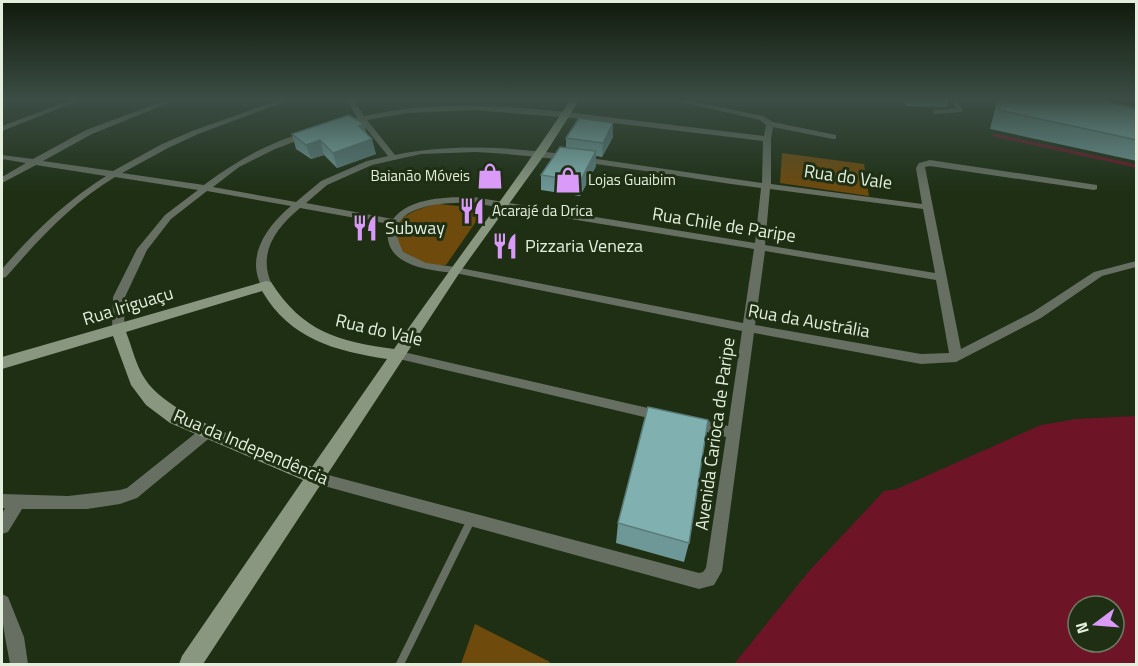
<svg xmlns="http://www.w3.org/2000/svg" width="1138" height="666" font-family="'Titillium Web',sans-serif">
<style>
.green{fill:#6e4a0c}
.water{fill:#6e1427;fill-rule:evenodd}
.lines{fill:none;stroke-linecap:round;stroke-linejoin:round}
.stream{stroke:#6e1427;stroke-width:3}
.lane-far1{stroke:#666f62;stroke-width:4}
.lane{stroke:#666f62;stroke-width:8}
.street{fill:#666f62;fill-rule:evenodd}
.secondary{fill:#899781;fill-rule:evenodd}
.wall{fill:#6e9897}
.shaded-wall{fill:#5a7c7b}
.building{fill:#80b1b0;stroke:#5a7c7b;stroke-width:1.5}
.labels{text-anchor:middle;stroke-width:6;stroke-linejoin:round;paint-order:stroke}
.far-poi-label{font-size:15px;fill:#e3eedd;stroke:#1e2f14;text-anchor:start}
.street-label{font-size:18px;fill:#e3eedd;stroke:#1e2f14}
.poi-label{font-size:18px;fill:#e3eedd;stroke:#1e2f14;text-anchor:start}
</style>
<rect width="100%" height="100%" fill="#1e2f14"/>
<path class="green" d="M 782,153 L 864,164 L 869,196 L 780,183 Z
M 439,204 L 478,208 L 482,213 L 446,265 L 422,265 L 407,262 L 392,231 C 401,214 421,207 439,204 Z
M 475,624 L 550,662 L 548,664 L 461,664 Z"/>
<path class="water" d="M 1136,416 L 1136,664 L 734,664 L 810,570 L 884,491 L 897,489 L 1041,425 L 1076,419 ZM 1078,606 L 1114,606 L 1114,642 L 1078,642 Z"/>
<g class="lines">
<path class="stream" d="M 994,135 L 1136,166"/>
<path class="lane-far1" d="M 935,112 L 961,110 L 952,99"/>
<path class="lane" d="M 400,664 L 471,520"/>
<path class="street" d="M 74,99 L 83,99 L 2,131 L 2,126 Z
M 169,99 L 178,99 L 92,134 L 43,161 L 113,171 L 162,144 L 192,131 L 282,99 L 292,99 L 198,134 L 168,148 L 122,173 L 204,185 C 236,161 269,142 309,131 L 312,131 L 312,135 L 275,149 L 239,167 L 213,187 L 296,202 L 321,181 L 367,161 L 388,156 L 360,121 L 340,125 L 340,121 L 357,118 L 347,99 L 353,99 L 364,116 C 448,97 538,108 623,119 C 670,125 717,130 764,136 L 766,125 L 760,120 L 667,99 L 680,99 L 763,116 L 773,122 L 836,135 L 836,139 L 833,139 L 773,127 L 771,139 L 771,184 L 922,204 L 916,168 L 919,163 L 930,160 L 1097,185 L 1097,189 L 1094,190 L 930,166 L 925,167 L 961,349 L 1033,312 L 1094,272 L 1136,261 L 1136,267 L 1102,276 L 1041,318 L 956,362 L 921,364 L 754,333 L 722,571 L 714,585 L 699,589 L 317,484 L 312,483 L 310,478 L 312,473 L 317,472 L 699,573 L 703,572 L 706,568 L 726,437 L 687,427 L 685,423 L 687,419 L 692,417 L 728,426 L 742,331 L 455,273 C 426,270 379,265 389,224 L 300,208 C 276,228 257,253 272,285 L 266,289 L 262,287 C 245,257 267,226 291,206 L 207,191 L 171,219 L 147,250 L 125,297 L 124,330 L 118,334 L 112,330 L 113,297 L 137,249 L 165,215 L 198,190 L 115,177 C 72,203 39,239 6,277 L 2,278 L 2,269 C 33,233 65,202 106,176 L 36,165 L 2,183 L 2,177 L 26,163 L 2,159 L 2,155 L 33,159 L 86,130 ZM 474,110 L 572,118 L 763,141 L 762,183 C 718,177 674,170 631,164 C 553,152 473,139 395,155 L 367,120 L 408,113 ZM 476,152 C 572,157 666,175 761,188 L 755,243 L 473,197 C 448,197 410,197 393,219 L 306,203 L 327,185 L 372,165 L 421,154 ZM 770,189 L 923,209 L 935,273 L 765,245 ZM 473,203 L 754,249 L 743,323 L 455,267 L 426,263 L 403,252 C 400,244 394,234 398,225 C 407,203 454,202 473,203 ZM 765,251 L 936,280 L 949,353 L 921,354 L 755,325 Z
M 399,351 L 661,411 L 666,412 L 668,416 L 666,420 L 661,421 L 395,358 L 393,355 L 395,352 Z
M 207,426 L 212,428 L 214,432 L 212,436 L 137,498 L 120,504 L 87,509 L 22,509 L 8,532 L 2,534 L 2,514 L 5,508 L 2,508 L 2,494 L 68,496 L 120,490 L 127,488 L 202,428 Z
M 2,594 L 8,597 L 24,637 L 28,664 L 10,664 C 6,640 0,618 2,594 Z"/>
<path class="secondary" d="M 571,99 L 580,99 L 545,154 L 460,272 L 203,664 L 179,664 L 182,656 L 303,480 L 170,423 L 146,405 L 131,385 L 113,336 L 2,369 L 2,357 L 266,281 L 271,282 C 303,332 337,341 394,349 C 452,265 515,184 571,99 ZM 262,291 C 290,339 335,351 387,359 L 312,467 C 268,449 170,418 145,379 C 136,366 132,347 126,332 Z"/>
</g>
<path class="wall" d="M 845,99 L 949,99 L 946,107 L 906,106 L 902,100 Z
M 981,99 L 1091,99 L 1137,108 L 1137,161 L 990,129 L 997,100 Z
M 613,123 L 613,137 L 602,157 L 596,156 L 596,166 L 580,196 L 541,190 L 541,175 L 566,148 L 566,138 Z
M 364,124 L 366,133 L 376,154 L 337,168 L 324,155 L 311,159 L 296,149 L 292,134 Z
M 618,523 L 689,543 L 684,562 L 616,543 Z"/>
<path class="shaded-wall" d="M 613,123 L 613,137 L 602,157 L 603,143 Z
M 364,124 L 368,138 L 359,126 Z
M 372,139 L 376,154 L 337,168 L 333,153 Z
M 320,140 L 324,155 L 311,159 L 306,145 Z
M 596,151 L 596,166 L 580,196 L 580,181 Z"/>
<path class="building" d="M 1002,99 L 1091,99 L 1137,108 L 1137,140 L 999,110 Z
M 349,115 L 364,124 L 359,126 L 372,139 L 333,153 L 320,140 L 306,145 L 292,134 Z
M 579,118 L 613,123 L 603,143 L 566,138 Z
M 560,147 L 596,151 L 580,181 L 541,175 Z
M 648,407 L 708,420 L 689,543 L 618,523 Z"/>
<linearGradient id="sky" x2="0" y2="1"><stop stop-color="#101a0b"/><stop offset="0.52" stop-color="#3b4d45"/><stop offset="1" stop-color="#3b4d45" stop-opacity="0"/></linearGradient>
<rect width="1138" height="192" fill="url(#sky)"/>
<defs>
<g id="shop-bare" transform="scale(2.07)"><path d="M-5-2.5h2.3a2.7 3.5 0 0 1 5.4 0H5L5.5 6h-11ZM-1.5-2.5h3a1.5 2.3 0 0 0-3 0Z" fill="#da9af7" stroke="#1e2f14" stroke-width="2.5" paint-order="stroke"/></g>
<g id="restaurant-bare" transform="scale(2.07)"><path d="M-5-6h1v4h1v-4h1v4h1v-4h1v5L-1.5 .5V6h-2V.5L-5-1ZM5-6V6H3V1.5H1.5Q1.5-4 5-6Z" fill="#da9af7" stroke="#1e2f14" stroke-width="2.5" paint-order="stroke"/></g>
</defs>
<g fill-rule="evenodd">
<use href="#shop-bare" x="490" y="176"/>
<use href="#shop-bare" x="568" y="180"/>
<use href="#restaurant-bare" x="472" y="211"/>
<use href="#restaurant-bare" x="365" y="228"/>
<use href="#restaurant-bare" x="505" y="246"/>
</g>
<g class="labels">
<g class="far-poi-label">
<text x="470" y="181" text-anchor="end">Baianão Móveis</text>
<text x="588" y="185">Lojas Guaibim</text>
<text x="492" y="216">Acarajé da Drica</text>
</g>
<g class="street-label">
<text transform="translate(848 177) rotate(8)" y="6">Rua do Vale</text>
<text transform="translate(724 225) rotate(9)" y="6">Rua Chile de Paripe</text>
<text transform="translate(128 306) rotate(-17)" y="6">Rua Iriguaçu</text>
<text transform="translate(809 321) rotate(10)" y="6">Rua da Austrália</text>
<text transform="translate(379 330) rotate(13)" y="6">Rua do Vale</text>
<text transform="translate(715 434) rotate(-82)" y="6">Avenida Carioca de Paripe</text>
<text transform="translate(251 447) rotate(23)" y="6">Rua da Independência</text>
</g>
<g class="poi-label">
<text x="385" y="234">Subway</text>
<text x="525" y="252">Pizzaria Veneza</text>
</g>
</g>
<rect width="1138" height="666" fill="none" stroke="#e3eedd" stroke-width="6"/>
<g transform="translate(1096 624) rotate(254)"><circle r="28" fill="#1e2f14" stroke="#6d7b64" stroke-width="1.5"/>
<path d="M0-4.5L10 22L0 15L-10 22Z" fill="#da9af7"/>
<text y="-9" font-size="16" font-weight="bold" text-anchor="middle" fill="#e3eedd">N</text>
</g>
</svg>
